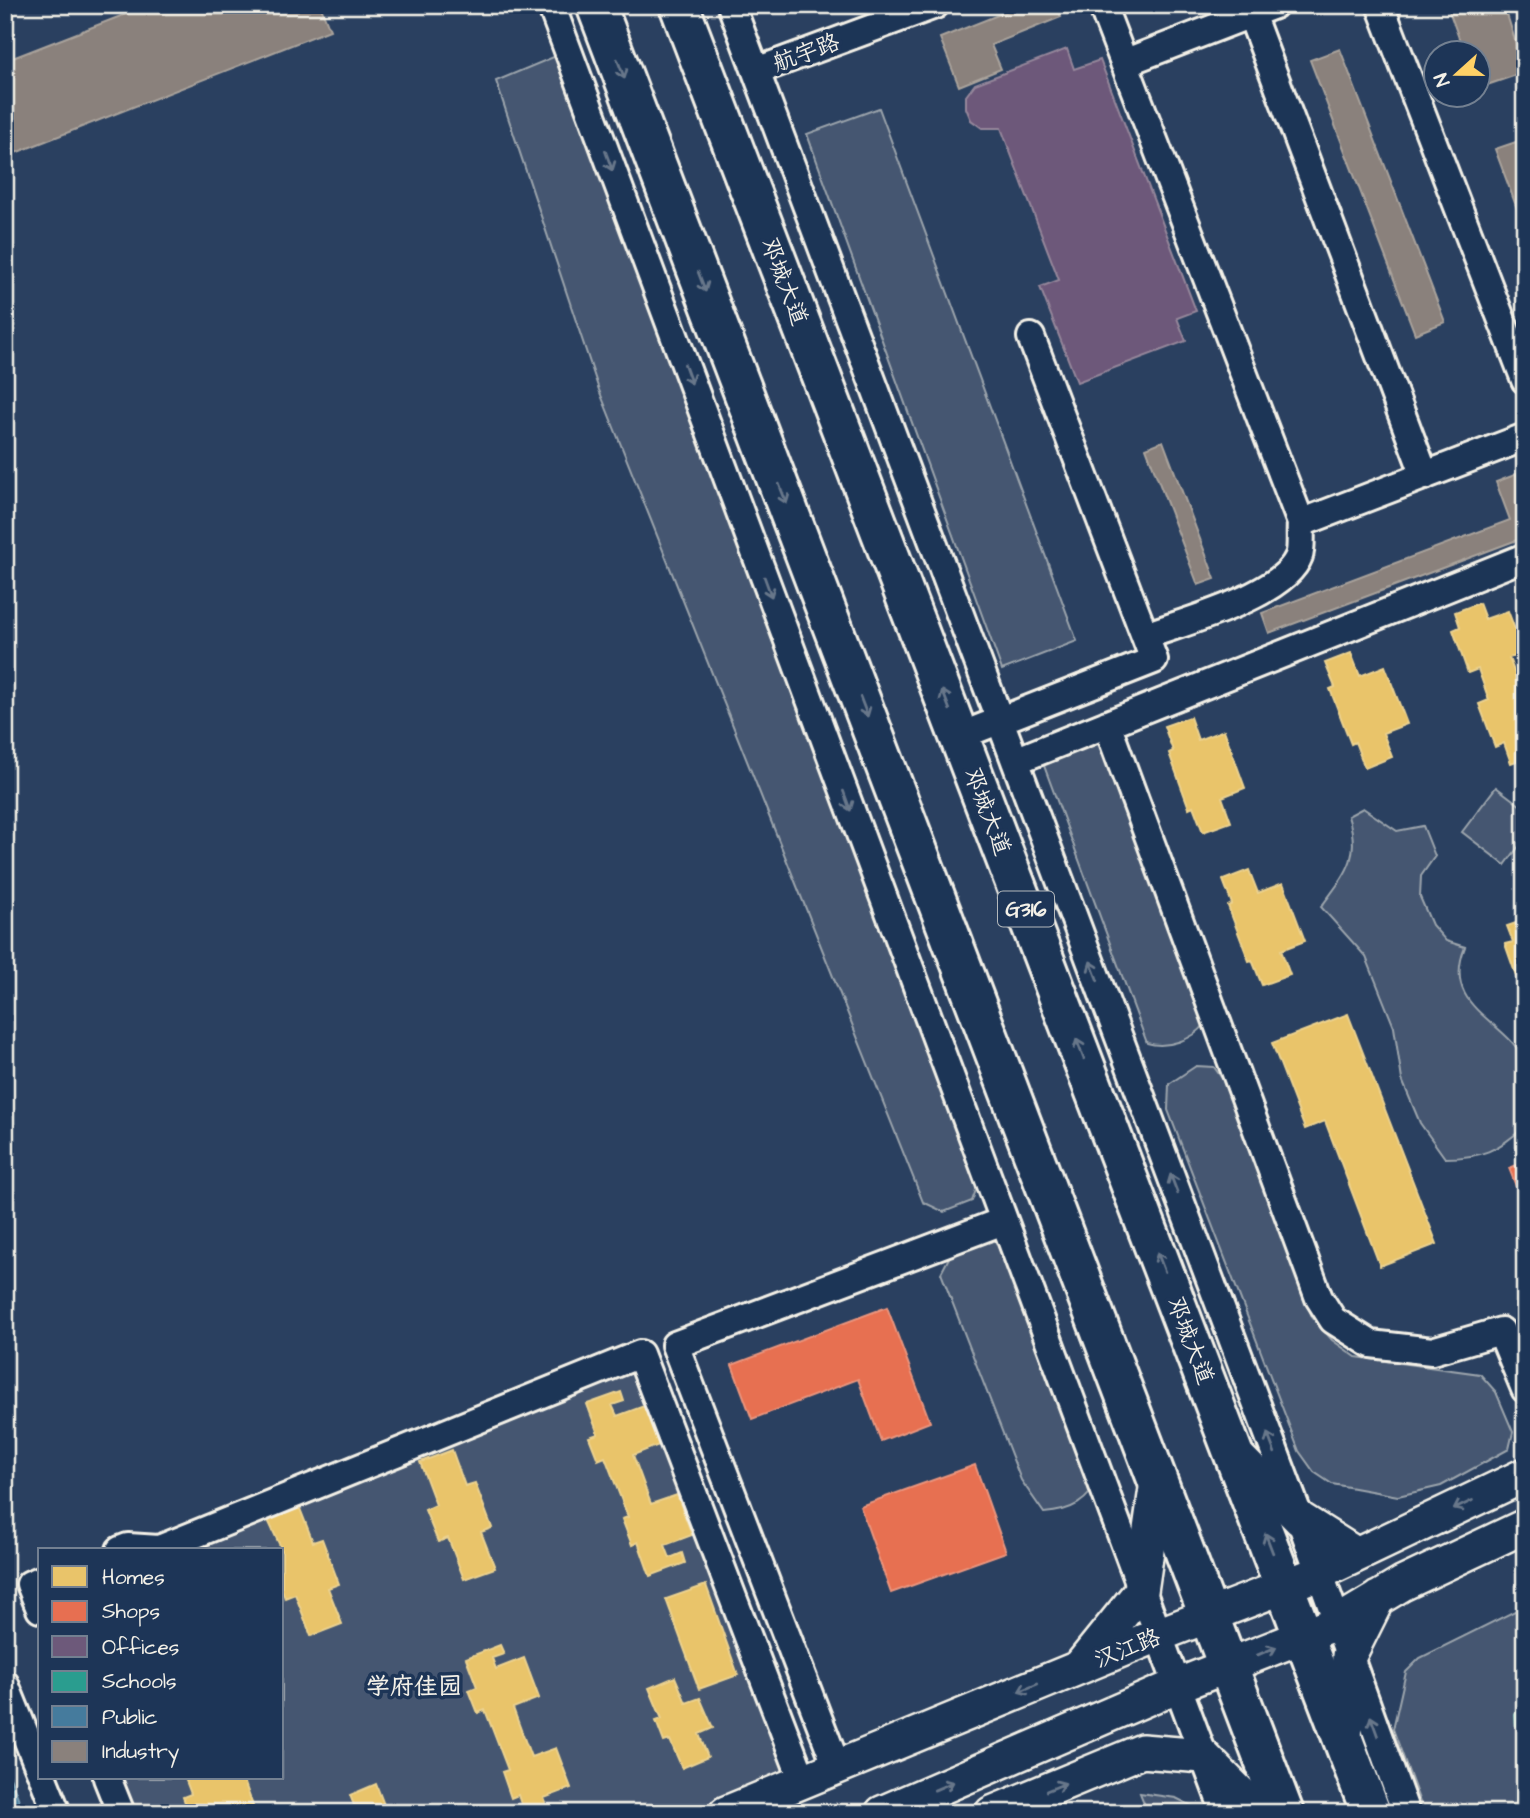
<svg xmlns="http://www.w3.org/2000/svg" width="1530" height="1818" font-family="'Architects Daughter','LXGW WenKai TC',sans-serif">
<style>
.green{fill:#445771;stroke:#9ca4ac;stroke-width:2}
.homes{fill:#e9c46a;stroke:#ecd290;stroke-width:2}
.shops{fill:#e76f51;stroke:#eb967e;stroke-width:2}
.offices{fill:#6d597a;stroke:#96879b;stroke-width:2}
.schools{fill:#2a9d8f;stroke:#67b6aa;stroke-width:2}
.public{fill:#457b9d;stroke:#7a9eb4;stroke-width:2}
.industry{fill:#8a817c;stroke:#aaa39c;stroke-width:2}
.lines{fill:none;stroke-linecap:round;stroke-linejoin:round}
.minor-casing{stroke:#f4f1e8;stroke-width:32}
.major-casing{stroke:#f4f1e8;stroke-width:38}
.highway-casing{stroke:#f4f1e8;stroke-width:44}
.minor{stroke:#1d3557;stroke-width:26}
.major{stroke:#1d3557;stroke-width:33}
.highway{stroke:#1d3557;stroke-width:38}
.oneway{stroke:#68778a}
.labels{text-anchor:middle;stroke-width:7;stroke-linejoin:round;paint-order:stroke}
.shield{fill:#1d3557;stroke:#b4b9bc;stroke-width:2}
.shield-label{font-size:21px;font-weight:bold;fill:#f4f1e8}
.street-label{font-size:23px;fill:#f4f1e8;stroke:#1d3557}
.neighbourhood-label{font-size:24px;font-weight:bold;fill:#f4f1e8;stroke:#1d3557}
</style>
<rect width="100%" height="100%" fill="#2a4060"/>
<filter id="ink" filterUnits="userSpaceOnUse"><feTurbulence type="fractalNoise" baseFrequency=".0143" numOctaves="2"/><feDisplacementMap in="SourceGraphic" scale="14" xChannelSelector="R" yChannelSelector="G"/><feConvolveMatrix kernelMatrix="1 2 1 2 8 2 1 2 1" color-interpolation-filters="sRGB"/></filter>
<g filter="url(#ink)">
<path class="green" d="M 568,51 L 984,1168 L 972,1201 L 944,1212 L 923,1202 L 599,390 L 496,81 Z
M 879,108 L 1077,641 L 1002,670 L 807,134 Z
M 1092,738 L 1101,743 L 1205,1024 C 1193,1040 1167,1049 1147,1043 L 1043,763 Z
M 1496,787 L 1525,809 L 1525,838 L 1505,865 L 1462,832 Z
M 1363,808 L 1397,831 L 1423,826 L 1435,856 L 1421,876 L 1420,897 L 1432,925 L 1446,941 L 1465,947 C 1439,1012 1513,1020 1525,1065 C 1529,1083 1525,1108 1525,1126 C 1498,1151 1481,1158 1445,1158 L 1420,1123 L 1402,1080 L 1394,1027 L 1366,957 L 1321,907 C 1345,874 1362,859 1348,816 Z
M 1196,1066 L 1214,1067 L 1228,1087 L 1312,1317 L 1332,1340 L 1356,1357 L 1480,1374 L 1496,1392 L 1513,1432 L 1509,1449 L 1441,1486 L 1398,1496 L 1332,1484 L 1314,1472 L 1299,1451 L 1168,1110 L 1169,1084 Z
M 984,1240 L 1012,1243 L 1099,1477 C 1089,1502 1071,1511 1044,1513 L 1021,1480 L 941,1273 L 952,1252 Z
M 640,1354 L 803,1781 L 726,1813 L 121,1813 L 107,1778 L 282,1778 L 282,1550 L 120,1550 Z
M 1525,1606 L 1525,1813 L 1424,1813 L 1393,1729 L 1406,1672 L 1420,1658 Z
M 1140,1793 L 1176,1798 L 1206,1813 L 1148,1813 Z"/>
<path class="homes" d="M 1479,603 L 1485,619 L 1508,611 L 1524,653 L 1509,658 L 1521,690 L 1525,688 L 1525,758 L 1511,763 L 1504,743 L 1495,747 L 1479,704 L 1489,700 L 1478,669 L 1468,673 L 1453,630 L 1460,627 L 1455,612 Z
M 1351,653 L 1360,676 L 1385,666 L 1407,724 L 1383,733 L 1392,757 L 1365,768 L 1355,742 L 1351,744 L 1330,689 L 1335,687 L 1325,663 Z
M 1190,717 L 1198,740 L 1224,730 L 1245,788 L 1222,797 L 1231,822 L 1203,832 L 1193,806 L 1189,808 L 1169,753 L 1173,751 L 1164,726 Z
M 1249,870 L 1258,893 L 1283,883 L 1305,941 L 1281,950 L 1290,975 L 1262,985 L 1252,960 L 1249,961 L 1228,906 L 1232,904 L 1223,880 Z
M 1525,920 L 1525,985 L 1520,987 L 1505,944 L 1513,942 L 1507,926 Z
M 1348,1014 L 1437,1244 L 1380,1266 L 1325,1121 L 1305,1129 L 1272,1043 Z
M 621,1392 L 624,1401 L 612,1405 L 617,1416 L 644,1406 L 659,1445 L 633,1455 L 651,1504 L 677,1495 L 692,1535 L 665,1545 L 670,1558 L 682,1553 L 685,1563 L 650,1576 L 638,1542 L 632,1545 L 622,1519 L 628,1517 L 605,1457 L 598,1460 L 589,1437 L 598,1434 L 587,1404 Z
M 452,1450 L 465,1486 L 475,1483 L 492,1528 L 481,1532 L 495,1568 L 464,1579 L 448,1538 L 438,1542 L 425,1510 L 436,1505 L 420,1462 Z
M 299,1506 L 313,1542 L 322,1539 L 339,1584 L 328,1588 L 342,1624 L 311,1636 L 295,1594 L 285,1598 L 282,1589 L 282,1550 L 267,1518 Z
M 706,1585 L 738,1675 L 699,1689 L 666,1599 Z
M 500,1645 L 504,1654 L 492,1658 L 496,1669 L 524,1658 L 539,1698 L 513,1708 L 531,1757 L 556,1748 L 571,1788 L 544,1798 L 549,1811 L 561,1806 L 563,1813 L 524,1813 L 518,1795 L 511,1798 L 502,1772 L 508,1770 L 485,1710 L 478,1713 L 469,1690 L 477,1687 L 466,1658 Z
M 675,1677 L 686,1703 L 700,1698 L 713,1728 L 699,1734 L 708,1757 L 682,1768 L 670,1740 L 664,1742 L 656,1721 L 662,1719 L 649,1688 Z
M 185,1778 L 243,1778 L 253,1806 L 234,1813 L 189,1813 L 183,1797 L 191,1794 Z
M 376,1784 L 386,1810 L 400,1805 L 404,1813 L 357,1813 L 350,1795 Z"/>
<path class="shops" d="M 1525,1162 L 1525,1209 L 1509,1168 Z
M 887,1307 L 930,1422 L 881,1441 L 858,1379 L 752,1419 L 732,1365 Z
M 975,1465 L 1006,1552 L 891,1593 L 860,1506 Z"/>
<path class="offices" d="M 1067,49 L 1074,69 L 1100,60 L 1196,311 L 1177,318 L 1186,341 L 1077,382 L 1040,287 L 1059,280 L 1001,128 L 982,128 L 971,120 L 966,108 L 966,96 L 975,84 Z"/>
<path class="schools" d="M 1524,1703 L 1525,1703 L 1525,1732 L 1516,1725 L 1515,1715 Z"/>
<path class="public" d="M 5,1718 L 16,1746 L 5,1751 Z
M 5,1764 L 24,1813 L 5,1813 Z"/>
<path class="industry" d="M 149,5 L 320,5 L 330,30 L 5,157 L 5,61 Z
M 1023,5 L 1056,5 L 1061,17 L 991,45 L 1001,69 L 959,86 L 940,38 Z
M 1447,5 L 1504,5 L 1525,72 L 1478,88 L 1478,52 L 1464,52 Z
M 1340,49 L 1445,322 L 1415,334 L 1310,60 Z
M 1525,139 L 1525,230 L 1495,149 Z
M 1163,441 L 1215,579 L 1198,585 L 1146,448 Z
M 1525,471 L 1525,537 L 1269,633 L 1262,613 L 1510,520 L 1496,482 Z"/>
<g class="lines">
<g class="minor-casing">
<path id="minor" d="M 551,5 L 1225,1813
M 731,5 L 1300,1519 L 1406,1813
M 1102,5 L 1301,523 L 1525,437
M 1380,5 L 1525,380
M 1251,14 L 1425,476
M 1124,63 L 1274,5
M 756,71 L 935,5
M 1145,636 C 1183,622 1284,596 1299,556 C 1302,548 1300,533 1301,523
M 1107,724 L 1319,1298 L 1333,1320 L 1371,1344 L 1432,1351 L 1501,1331 L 1525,1389
M 960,736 L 1154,660 L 1031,337
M 1015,761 L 1525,557
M 120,1550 L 128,1547 L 159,1549 L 640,1354 L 803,1781
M 40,1580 L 30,1584 L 40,1609
M 5,1684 L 40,1771
M 837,1767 L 675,1345 L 1003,1221
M 43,1778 L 57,1813
M 107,1778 L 121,1813"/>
</g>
<g class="major-casing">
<path id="major" d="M 1238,1457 L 1300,1519 L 1357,1555
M 1082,1664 L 1141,1591 L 1158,1475
M 1345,1740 L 1349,1656 L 1378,1598
M 726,1813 L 1158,1635 L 1319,1573 L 1525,1475
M 882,1813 L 1176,1686 L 1337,1623 L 1402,1584 L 1525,1526
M 992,1813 L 1142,1751 L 1203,1756 L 1260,1813"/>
</g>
<g class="highway-casing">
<path id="highway" d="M 596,5 L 1284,1813
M 679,5 L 1371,1813"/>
</g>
<use href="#minor" class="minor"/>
<use href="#major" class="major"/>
<use href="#highway" class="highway"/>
</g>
<defs><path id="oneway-shaft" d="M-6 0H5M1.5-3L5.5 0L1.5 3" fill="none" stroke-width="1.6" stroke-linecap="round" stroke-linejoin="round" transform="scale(1.75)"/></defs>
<g class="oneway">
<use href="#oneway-shaft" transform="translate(621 69) rotate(69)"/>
<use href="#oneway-shaft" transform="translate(609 161) rotate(70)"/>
<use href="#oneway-shaft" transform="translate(702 282) rotate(69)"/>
<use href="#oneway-shaft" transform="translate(688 374) rotate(70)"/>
<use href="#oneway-shaft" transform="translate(783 494) rotate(69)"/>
<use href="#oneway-shaft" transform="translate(768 587) rotate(70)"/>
<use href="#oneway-shaft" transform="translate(946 700) rotate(-111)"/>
<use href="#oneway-shaft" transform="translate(864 707) rotate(69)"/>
<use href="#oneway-shaft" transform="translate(847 801) rotate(70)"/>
<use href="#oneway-shaft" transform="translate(1094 971) rotate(-111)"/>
<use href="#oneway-shaft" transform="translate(1080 1049) rotate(-111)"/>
<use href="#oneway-shaft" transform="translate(1174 1184) rotate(-111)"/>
<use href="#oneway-shaft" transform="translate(1161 1262) rotate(-111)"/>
<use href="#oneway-shaft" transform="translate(1271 1443) rotate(-111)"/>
<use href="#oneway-shaft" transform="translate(1463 1505) rotate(154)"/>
<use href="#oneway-shaft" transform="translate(1269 1543) rotate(-111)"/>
<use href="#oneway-shaft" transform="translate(1267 1651) rotate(-23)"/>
<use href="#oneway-shaft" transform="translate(1028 1688) rotate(158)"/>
<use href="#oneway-shaft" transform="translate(1374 1726) rotate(-110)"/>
<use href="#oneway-shaft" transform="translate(944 1786) rotate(-23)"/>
<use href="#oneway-shaft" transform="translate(1056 1787) rotate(-22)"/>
</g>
</g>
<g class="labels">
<rect class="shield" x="998" y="891.5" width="56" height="35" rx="5"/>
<g class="shield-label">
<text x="1026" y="916">G316</text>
</g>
<g class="street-label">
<text transform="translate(806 52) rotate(-20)" y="8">航宇路</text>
<text transform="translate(785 281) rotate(69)" y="8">邓城大道</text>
<text transform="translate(988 811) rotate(69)" y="8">邓城大道</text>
<text transform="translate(1191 1340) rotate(69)" y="8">邓城大道</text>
<text transform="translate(1127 1648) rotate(-22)" y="8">汉江路</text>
</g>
<g class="neighbourhood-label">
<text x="414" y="1694">学府佳园</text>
</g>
</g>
<rect width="1530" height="1818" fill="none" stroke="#1d3557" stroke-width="28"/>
<rect x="14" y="14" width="1502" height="1790" fill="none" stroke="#f4f1e8" stroke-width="2.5" filter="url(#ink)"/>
<rect x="38" y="1548" width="245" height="231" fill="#1d3557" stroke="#738091" stroke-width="2"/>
<rect x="52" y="1566" width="35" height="21" fill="#e9c46a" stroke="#738091" stroke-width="2"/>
<text x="102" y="1584" font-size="21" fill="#f4f1e8">Homes</text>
<rect x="52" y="1601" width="35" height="21" fill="#e76f51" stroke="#738091" stroke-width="2"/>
<text x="102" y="1618" font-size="21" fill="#f4f1e8">Shops</text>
<rect x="52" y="1636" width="35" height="21" fill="#6d597a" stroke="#738091" stroke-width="2"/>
<text x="102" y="1654" font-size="21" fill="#f4f1e8">Offices</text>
<rect x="52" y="1671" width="35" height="21" fill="#2a9d8f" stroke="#738091" stroke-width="2"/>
<text x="102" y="1688" font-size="21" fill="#f4f1e8">Schools</text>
<rect x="52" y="1706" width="35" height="21" fill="#457b9d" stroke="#738091" stroke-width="2"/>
<text x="102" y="1724" font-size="21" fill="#f4f1e8">Public</text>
<rect x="52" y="1741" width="35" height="21" fill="#8a817c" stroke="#738091" stroke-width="2"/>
<text x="102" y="1758" font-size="21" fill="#f4f1e8">Industry</text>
<g transform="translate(1457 74) rotate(249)"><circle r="33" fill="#1d3557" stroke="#738091" stroke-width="2"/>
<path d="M0-5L12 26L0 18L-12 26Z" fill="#ffd166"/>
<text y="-10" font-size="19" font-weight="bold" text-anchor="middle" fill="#f4f1e8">N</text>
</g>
</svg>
